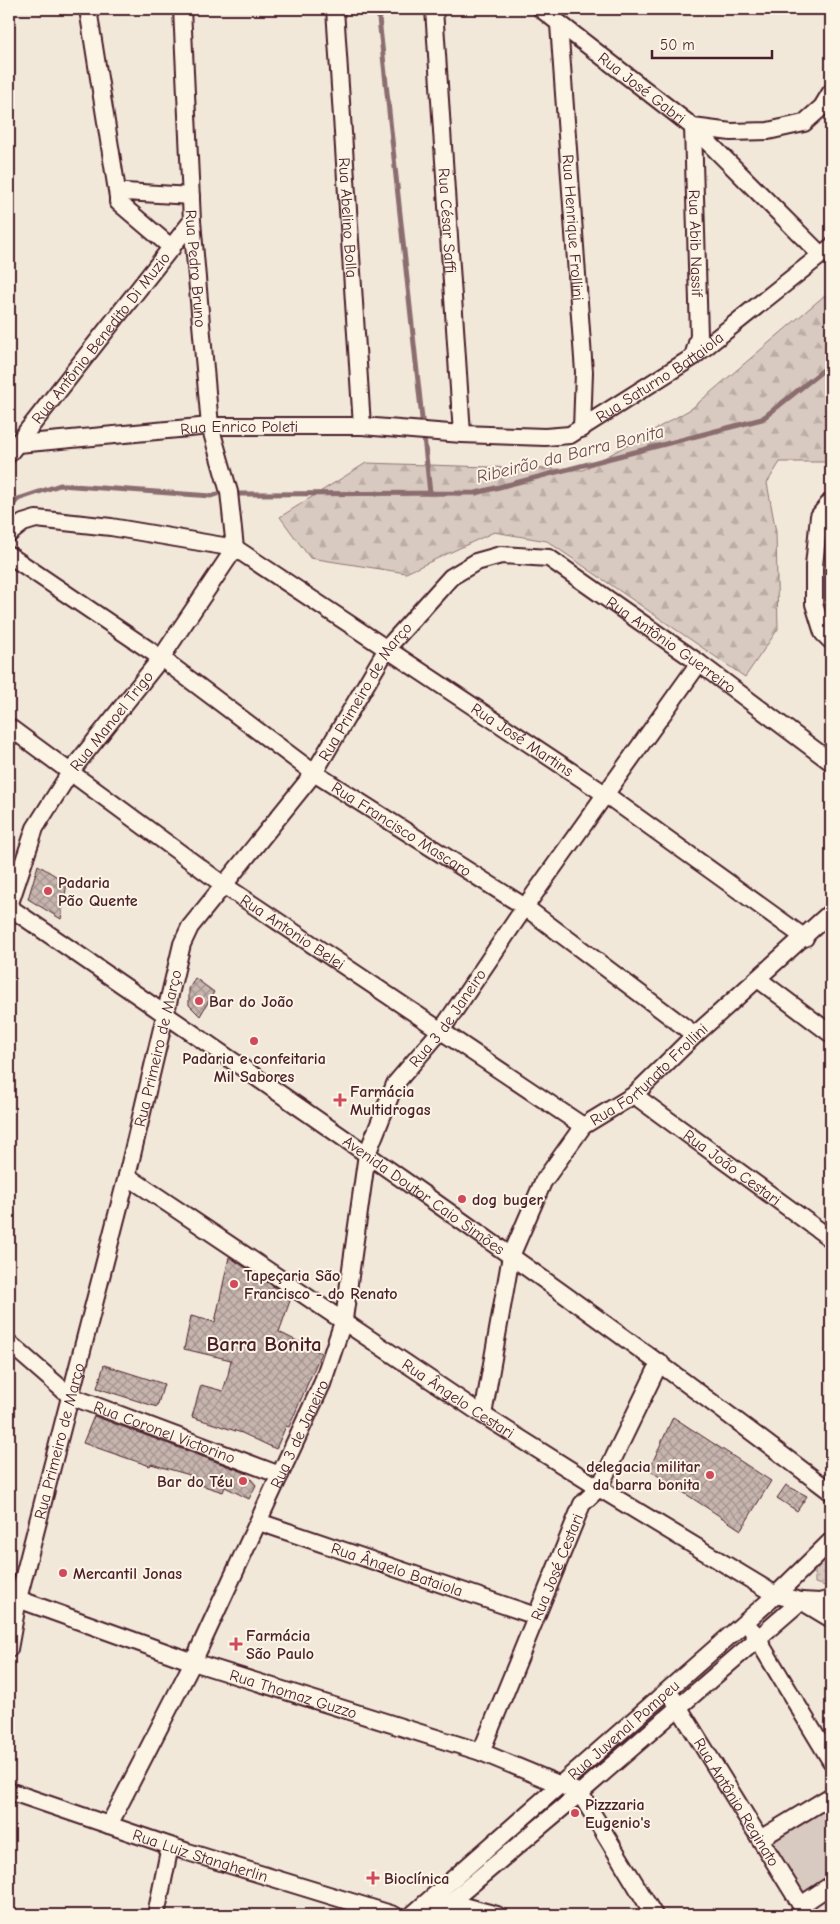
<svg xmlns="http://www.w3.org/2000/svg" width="840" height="1924" font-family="'Comic Neue',sans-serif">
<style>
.grass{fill:url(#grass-dots);stroke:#917476}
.forest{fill:url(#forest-firs);stroke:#917476}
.park{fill:#d8cac0;stroke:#917476}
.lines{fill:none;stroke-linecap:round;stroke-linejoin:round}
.stream{stroke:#8b6d6f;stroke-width:5}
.building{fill:url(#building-cross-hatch);stroke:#4a1f2b}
.minor-casing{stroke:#4a1f2b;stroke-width:20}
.minor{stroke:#fcf5e5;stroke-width:16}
.poi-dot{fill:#d1495b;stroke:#fcf5e5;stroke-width:2}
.labels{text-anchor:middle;stroke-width:4;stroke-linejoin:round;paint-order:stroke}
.street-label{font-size:16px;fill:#4a1f2b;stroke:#fcf5e5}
.poi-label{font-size:16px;font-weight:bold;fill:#4a1f2b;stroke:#fcf5e5;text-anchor:start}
.water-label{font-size:18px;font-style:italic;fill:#704c53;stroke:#fcf5e5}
.district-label{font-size:21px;font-weight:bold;fill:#4a1f2b;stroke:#fcf5e5}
</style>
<defs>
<pattern id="grass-dots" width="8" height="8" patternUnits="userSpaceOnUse" patternTransform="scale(1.25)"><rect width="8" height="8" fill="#d8cac0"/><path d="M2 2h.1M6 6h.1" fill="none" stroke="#bbada5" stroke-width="1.8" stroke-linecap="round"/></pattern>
<pattern id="forest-firs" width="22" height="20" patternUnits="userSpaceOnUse" patternTransform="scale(1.25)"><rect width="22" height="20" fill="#d8cac0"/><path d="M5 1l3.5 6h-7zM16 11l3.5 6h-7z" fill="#bbada5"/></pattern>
<pattern id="building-cross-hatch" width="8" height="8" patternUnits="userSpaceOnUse" patternTransform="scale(1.25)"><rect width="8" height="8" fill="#c7b6af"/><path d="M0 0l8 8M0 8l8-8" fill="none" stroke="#a4938f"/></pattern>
</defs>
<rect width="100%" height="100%" fill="#f1e8da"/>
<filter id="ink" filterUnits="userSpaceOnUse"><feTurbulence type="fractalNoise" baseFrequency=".02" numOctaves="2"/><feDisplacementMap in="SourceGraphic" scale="10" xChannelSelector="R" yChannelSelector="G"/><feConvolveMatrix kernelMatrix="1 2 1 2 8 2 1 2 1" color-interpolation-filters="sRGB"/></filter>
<g filter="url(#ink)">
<path class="grass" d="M 831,1554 L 831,1583 L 825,1586 L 815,1583 L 815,1565 Z"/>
<path class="forest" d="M 831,290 L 831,462 L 780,462 L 767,483 L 776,532 L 778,629 L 745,677 L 547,541 L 494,532 L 406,573 L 310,558 L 280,517 L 366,463 L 583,470 L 691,409 Z"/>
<path class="park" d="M 831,1805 L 831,1875 L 802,1893 L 770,1843 Z"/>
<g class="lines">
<path class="stream" d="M 378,9 L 430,493
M 234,494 L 476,493 L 762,419 L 831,364
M 9,509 L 18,499 L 60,485 L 211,496 L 217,494"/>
</g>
<path class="building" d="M 38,865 L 67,883 L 61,919 L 28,899 Z
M 195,978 L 214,992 L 200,1016 L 189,1005 L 189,989 Z
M 229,1257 L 291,1298 L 279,1332 L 321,1353 L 289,1427 L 286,1426 L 276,1449 L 242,1433 L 192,1417 L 201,1385 L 223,1391 L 228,1375 L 231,1360 L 184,1349 L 191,1316 L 215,1322 Z
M 104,1365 L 164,1384 L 157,1407 L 97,1388 Z
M 94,1416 L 246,1473 L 256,1485 L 249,1499 L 225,1487 L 223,1492 L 188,1481 L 190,1475 L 151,1464 L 150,1466 L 83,1443 Z
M 673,1417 L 771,1481 L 741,1530 L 649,1470 Z
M 786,1485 L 807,1496 L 797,1511 L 777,1498 Z"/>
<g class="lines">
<g class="minor-casing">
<g id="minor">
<path d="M 88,9 L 118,197"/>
<path id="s1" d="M 182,9 L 192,221 L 210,426 L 229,492 L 235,548"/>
<path id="s2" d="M 335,9 L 362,426"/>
<path id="s3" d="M 434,9 L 462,434"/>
<path id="s4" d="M 541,9 L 693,127 L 731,132 L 768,131 L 804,123 L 822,107 L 831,92"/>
<path id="s5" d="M 559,24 L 584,372 L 582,429"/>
<path id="s6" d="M 693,127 L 699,336 L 693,357"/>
<path d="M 693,127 L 821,255"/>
<path d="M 172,248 L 118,202 L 118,197 L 125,192 L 191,196"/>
<path id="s7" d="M 18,444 L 210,426 L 362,426 L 462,434 L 545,437 L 570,435 L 693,357 L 831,247"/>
<path id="s8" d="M 9,454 L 192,221"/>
<path d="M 831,501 L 819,516 L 814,566 L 814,604 L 823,633 L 831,641"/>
<path id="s9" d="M 9,534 L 23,523 L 36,519 L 111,527 L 235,548 L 605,794 L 805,938"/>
<path id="s10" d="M 9,555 L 161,658 L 314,773 L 525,907 L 695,1035"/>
<path id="s11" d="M 9,727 L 225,886 L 583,1126"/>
<path id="s12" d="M 9,906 L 35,828 L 71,771 L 161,658 L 235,548"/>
<path id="s13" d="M 9,907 C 286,1097 564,1288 831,1492"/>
<path d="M 758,979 L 831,1034"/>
<path id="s14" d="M 634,1095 L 831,1239"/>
<path id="s15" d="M 127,1176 L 483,1415 L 599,1488 L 776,1595 L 801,1601 L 831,1619"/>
<path id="s16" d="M 9,1343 L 70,1396 L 280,1475"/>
<path id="s17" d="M 483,1415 L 511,1256 L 543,1182 L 583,1126 L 634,1095 L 695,1035 L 831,912"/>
<path id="s18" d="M 259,1522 L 536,1616"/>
<path id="s19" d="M 9,1590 L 18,1599 L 193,1662 L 481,1752 L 580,1793 L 654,1915"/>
<path d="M 752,1630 L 831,1761"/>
<path id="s20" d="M 9,1649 L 18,1599 L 127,1176 L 182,944 L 190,927 L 314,773 L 388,647 L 451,577 L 476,562 L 501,555 L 549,558 L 699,663 L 831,762"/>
<path id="s21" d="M 673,1698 L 807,1915"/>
<path id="s22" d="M 481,1752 L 582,1504 L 599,1488 L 660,1362"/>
<path id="s23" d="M 9,1791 L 188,1852 L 394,1915"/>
<path id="s24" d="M 109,1825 L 193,1662 L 322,1384 L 344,1319 L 367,1154 L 395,1084 L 442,1029 L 525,907 L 699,663"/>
<path d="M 760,1839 L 831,1796"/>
<path d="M 444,1901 L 497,1915"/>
<path d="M 801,1905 L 831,1885"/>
<path d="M 156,1915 L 170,1846"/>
<path id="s25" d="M 412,1915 L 776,1595 L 831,1541"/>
<path d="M 435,1915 L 580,1793 L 801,1601 L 820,1602 L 831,1599"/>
</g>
</g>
<use href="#minor" class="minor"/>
</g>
</g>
<g class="poi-dot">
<circle cx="48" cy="891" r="5"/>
<circle cx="199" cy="1001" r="5"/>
<circle cx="254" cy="1041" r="5"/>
<path d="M337.5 1092.5h5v5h5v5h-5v5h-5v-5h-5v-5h5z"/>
<circle cx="462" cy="1199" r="5"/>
<circle cx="234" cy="1284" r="5"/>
<circle cx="710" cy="1475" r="5"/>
<circle cx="243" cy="1481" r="5"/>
<circle cx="63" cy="1573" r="5"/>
<path d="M233.5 1636.5h5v5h5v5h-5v5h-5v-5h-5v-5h5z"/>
<circle cx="575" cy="1813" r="5"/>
<path d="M370.5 1870.5h5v5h5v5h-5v5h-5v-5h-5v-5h5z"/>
</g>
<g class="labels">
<g class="street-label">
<text dy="6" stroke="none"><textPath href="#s4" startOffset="128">Rua José Gabri</textPath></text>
<text dy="6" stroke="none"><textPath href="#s2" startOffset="209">Rua Abelino Bolla</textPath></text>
<text dy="6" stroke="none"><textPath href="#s3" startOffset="212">Rua César Saffi</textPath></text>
<text dy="6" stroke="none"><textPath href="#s5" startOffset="204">Rua Henrique Frollini</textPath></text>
<text dy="6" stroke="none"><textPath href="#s6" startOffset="116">Rua Abib Nassif</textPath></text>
<text dy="6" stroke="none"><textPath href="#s1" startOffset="260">Rua Pedro Bruno</textPath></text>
<text dy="6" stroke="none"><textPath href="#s8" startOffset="148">Rua Antônio Benedito Di Muzio</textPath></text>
<text dy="6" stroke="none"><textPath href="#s7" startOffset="660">Rua Saturno Battaiola</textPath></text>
<text dy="6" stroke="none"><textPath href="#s7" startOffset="222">Rua Enrico Poleti</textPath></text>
<text dy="6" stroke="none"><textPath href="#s20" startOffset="1436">Rua Antônio Guerreiro</textPath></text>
<text dy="6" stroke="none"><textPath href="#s20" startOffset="1039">Rua Primeiro de Março</textPath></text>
<text dy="6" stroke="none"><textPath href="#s12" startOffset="214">Rua Manoel Trigo</textPath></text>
<text dy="6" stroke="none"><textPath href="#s9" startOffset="578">Rua José Martins</textPath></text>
<text dy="6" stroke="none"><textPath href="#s10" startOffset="479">Rua Francisco Mascaro</textPath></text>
<text dy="6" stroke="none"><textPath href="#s11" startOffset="350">Rua Antonio Belei</textPath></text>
<text dy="6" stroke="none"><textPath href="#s24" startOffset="885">Rua 3 de Janeiro</textPath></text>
<text dy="6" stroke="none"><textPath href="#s20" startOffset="619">Rua Primeiro de Março</textPath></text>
<text dy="6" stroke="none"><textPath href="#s17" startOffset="395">Rua Fortunato Frollini</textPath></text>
<text dy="6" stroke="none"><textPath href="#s14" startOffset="122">Rua João Cestari</textPath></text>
<text dy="6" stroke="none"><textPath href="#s13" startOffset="505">Avenida Doutor Caio Simões</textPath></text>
<text dy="6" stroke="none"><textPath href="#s15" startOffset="399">Rua Ângelo Cestari</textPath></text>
<text dy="6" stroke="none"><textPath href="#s16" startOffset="182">Rua Coronel Victorino</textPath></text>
<text dy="6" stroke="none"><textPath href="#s24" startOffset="435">Rua 3 de Janeiro</textPath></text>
<text dy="6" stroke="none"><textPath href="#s20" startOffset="214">Rua Primeiro de Março</textPath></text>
<text dy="6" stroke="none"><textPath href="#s22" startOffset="200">Rua José Cestari</textPath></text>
<text dy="6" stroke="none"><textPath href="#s18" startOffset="146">Rua Ângelo Bataiola</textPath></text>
<text dy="6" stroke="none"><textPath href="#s19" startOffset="304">Rua Thomaz Guzzo</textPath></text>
<text dy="6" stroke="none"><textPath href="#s25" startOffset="281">Rua Juvenal Pompeu</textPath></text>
<text dy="6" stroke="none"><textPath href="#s21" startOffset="122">Rua Antônio Reginato</textPath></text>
<text dy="6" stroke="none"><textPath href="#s23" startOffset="202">Rua Luiz Stangherlin</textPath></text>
</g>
<g class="poi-label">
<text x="58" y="888">Padaria<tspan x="58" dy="18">Pão Quente</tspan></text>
<text x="209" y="1007">Bar do João</text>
<text x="254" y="1064" text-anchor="middle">Padaria e confeitaria<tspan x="254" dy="18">Mil Sabores</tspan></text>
<text x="350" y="1097">Farmácia<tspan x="350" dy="18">Multidrogas</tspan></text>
<text x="472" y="1205">dog buger</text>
<text x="244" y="1281">Tapeçaria São<tspan x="244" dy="18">Francisco - do Renato</tspan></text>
<text x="700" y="1472" text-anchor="end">delegacia militar<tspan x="700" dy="18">da barra bonita</tspan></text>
<text x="233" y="1487" text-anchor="end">Bar do Téu</text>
<text x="73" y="1579">Mercantil Jonas</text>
<text x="246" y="1641">Farmácia<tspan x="246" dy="18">São Paulo</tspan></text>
<text x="585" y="1810">Pizzzaria<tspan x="585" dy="18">Eugenio's</tspan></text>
<text x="384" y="1884">Bioclínica</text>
</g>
<g class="water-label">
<text transform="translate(570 454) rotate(-14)" y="6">Ribeirão da Barra Bonita</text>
</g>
<g class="district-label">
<text x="264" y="1351">Barra Bonita</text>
</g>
</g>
<rect width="840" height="1924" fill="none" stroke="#fcf5e5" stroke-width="30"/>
<rect x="15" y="15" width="810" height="1894" fill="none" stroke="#4a1f2b" stroke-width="2" filter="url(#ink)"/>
<path d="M652 50v8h120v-8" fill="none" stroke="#4a1f2b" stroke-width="2.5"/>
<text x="660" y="50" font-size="15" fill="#4a1f2b" stroke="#fcf5e5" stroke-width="4" paint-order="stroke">50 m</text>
</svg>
